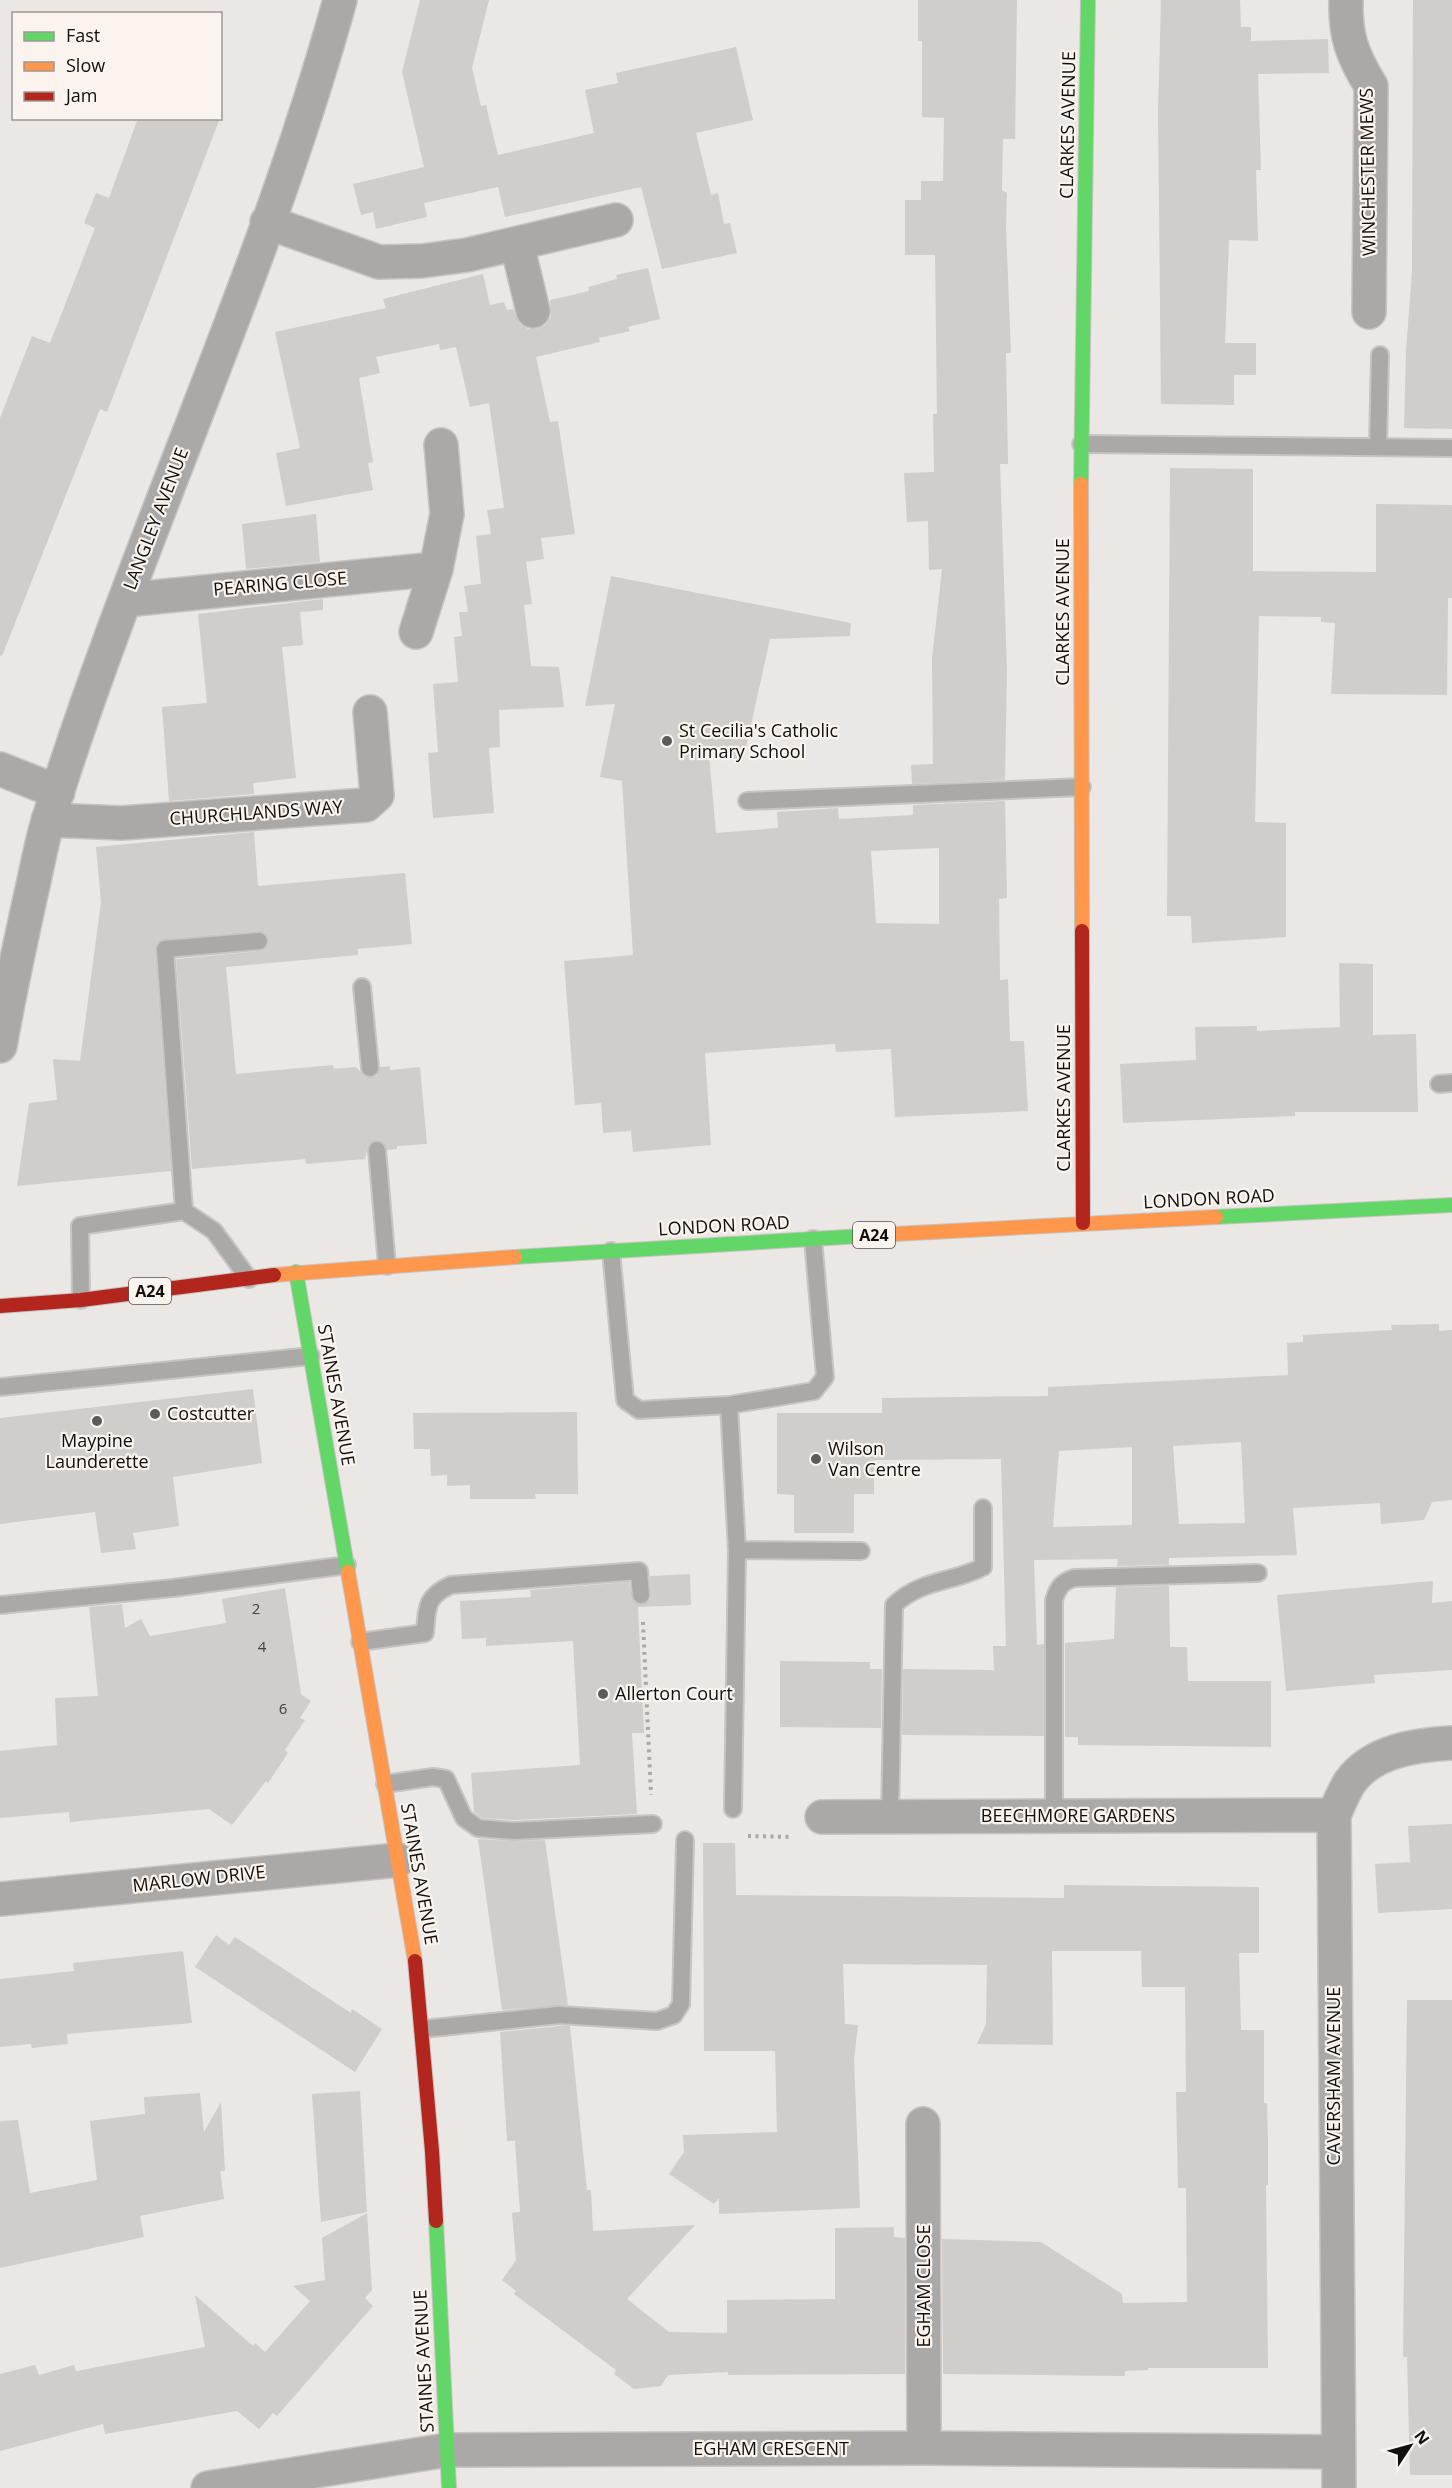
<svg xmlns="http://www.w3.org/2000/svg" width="1452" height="2488" font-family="'Open Sans',sans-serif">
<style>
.building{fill:#d0cdca;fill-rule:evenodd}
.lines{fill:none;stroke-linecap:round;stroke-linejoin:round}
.lane-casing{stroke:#c7c4c2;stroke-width:20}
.street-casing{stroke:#c7c4c2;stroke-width:36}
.fast-casing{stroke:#c7c4c2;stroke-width:16}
.slow-casing{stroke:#c7c4c2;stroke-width:16}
.jam-casing{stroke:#c7c4c2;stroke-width:16}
.path{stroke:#aba9a8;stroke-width:4;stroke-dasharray:3 4.5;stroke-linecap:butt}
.lane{stroke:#aaa9a8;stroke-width:16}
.street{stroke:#aaa9a8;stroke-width:33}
.fast{stroke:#63d668;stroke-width:14}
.slow{stroke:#ff974d;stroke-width:14}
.jam{stroke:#b3261e;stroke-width:14}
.poi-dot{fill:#5d5a58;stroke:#fbf4ee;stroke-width:2}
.labels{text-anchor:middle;stroke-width:4.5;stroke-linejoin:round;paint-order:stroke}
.number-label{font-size:15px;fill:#43403e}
.shield{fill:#fbf4ee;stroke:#575350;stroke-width:1.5}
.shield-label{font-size:16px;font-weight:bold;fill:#110e0c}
.street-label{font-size:18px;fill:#110e0c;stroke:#fbf4ee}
.poi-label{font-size:18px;fill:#110e0c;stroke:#fbf4ee;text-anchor:start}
</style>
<rect width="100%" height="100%" fill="#ebe7e4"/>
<path class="building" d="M 420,0 L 489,0 L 472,68 L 481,106 L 486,105 L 498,155 L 594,133 L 585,90 L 618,83 L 616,73 L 736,47 L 753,120 L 696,133 L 711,195 L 718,193 L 724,224 L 730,223 L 737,253 L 662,269 L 641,187 L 505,217 L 498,187 L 424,203 L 427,217 L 376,229 L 373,212 L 361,215 L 353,184 L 424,167 L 402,72 Z
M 918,0 L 1017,0 L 1015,139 L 1003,139 L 1002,190 L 1007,193 L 1006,228 L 1011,353 L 1006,353 L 1008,464 L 1000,464 L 1007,670 L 1005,780 L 912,784 L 911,765 L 933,764 L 932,658 L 942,569 L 929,570 L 928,521 L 907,522 L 904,473 L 934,472 L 933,414 L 937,414 L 935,255 L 905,255 L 905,200 L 921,200 L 921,181 L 943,181 L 944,118 L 922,117 L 922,41 L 918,41 Z
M 1161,0 L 1240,0 L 1241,27 L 1251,27 L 1251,41 L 1328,39 L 1329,73 L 1258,74 L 1261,170 L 1256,170 L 1258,241 L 1229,240 L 1225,343 L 1256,343 L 1256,375 L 1234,375 L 1234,405 L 1161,404 L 1158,111 Z
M 1413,0 L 1452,0 L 1452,429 L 1404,428 L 1406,351 L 1412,271 Z
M 138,118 L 220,118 L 107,412 L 100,409 L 2,656 L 0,655 L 0,418 L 32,336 L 50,343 L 95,228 L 84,223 L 96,193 L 109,198 Z
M 648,268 L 660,319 L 628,327 L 630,331 L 599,338 L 600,342 L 536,357 L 550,422 L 558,421 L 575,534 L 541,538 L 544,559 L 526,562 L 532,604 L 524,605 L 531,666 L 559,667 L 564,707 L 499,710 L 500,747 L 489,748 L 494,813 L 433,818 L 428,753 L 438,752 L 433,684 L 458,682 L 454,637 L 462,636 L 459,612 L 468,612 L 464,586 L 481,584 L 476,536 L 491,534 L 487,510 L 504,508 L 489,403 L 470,407 L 456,347 L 440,350 L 439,344 L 376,357 L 380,373 L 359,378 L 373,462 L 368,463 L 373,490 L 286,506 L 276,453 L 300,448 L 275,332 L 386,308 L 383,299 L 483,274 L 490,305 L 504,302 L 507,310 L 513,309 L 520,324 L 528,329 L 537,329 L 545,325 L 551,317 L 550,300 L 589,291 L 588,287 L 617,279 L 616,275 Z
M 1170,468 L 1253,469 L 1253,571 L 1376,572 L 1376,504 L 1452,505 L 1452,598 L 1448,598 L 1447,695 L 1331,694 L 1335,623 L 1321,622 L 1321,617 L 1259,616 L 1255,822 L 1286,823 L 1286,937 L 1192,943 L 1191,916 L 1167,916 Z
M 316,514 L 320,562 L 246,569 L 242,524 Z
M 611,576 L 851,623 L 850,636 L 770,639 L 743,761 L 709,754 L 716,833 L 778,828 L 777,812 L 838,808 L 839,819 L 913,815 L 913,805 L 1005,801 L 1007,898 L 999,899 L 1000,980 L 1008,979 L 1010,1041 L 1024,1041 L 1028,1111 L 895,1117 L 891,1049 L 836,1052 L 835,1044 L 705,1053 L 711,1145 L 633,1152 L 631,1131 L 603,1133 L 601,1103 L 575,1105 L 564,961 L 633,955 L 622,781 L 600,777 L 615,704 L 585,706 ZM 939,848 L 939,924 L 876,923 L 871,851 Z
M 323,599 L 323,610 L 300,612 L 303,645 L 282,647 L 296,778 L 253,783 L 254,794 L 169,801 L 162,707 L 207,703 L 198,614 Z
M 254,832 L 258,886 L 405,873 L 412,944 L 358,949 L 358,955 L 226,967 L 236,1074 L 333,1065 L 334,1069 L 356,1067 L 365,1077 L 370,1078 L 377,1076 L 380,1067 L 390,1066 L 390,1070 L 420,1067 L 427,1144 L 397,1146 L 397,1149 L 387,1150 L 382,1141 L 376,1140 L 368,1145 L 365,1159 L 306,1164 L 305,1159 L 192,1169 L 176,959 L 260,951 L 268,946 L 269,940 L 264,932 L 258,931 L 164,939 L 156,944 L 155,950 L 171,1171 L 17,1186 L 29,1103 L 57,1100 L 53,1059 L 80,1061 L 101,902 L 96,847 Z
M 1339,963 L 1373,964 L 1373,1035 L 1416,1034 L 1418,1112 L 1295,1112 L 1295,1116 L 1123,1123 L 1120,1064 L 1196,1060 L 1195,1027 L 1257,1026 L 1257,1031 L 1340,1027 Z
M 1439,1324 L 1439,1331 L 1452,1330 L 1452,1500 L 1432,1502 L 1424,1520 L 1381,1524 L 1380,1503 L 1293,1508 L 1297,1555 L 1169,1558 L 1169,1565 L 1117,1566 L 1118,1559 L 1034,1560 L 1037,1645 L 1044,1644 L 1044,1736 L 902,1735 L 903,1669 L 994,1670 L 993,1646 L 1006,1646 L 1001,1459 L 874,1460 L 874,1494 L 854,1494 L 854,1533 L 794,1533 L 794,1495 L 777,1494 L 777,1413 L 882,1413 L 882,1398 L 1048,1396 L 1048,1387 L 1288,1375 L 1287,1343 L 1303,1342 L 1303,1335 L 1392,1330 L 1391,1325 ZM 1241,1442 L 1245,1523 L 1179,1524 L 1173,1446 ZM 1132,1447 L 1132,1525 L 1053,1527 L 1059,1451 Z
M 253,1389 L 262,1463 L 173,1477 L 179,1526 L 133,1533 L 136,1549 L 101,1553 L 95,1512 L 0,1524 L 0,1418 Z
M 577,1412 L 578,1494 L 535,1494 L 536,1499 L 470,1499 L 470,1485 L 447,1486 L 447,1475 L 431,1476 L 430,1449 L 414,1449 L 413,1413 Z
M 690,1574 L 691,1605 L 638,1607 L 644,1733 L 632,1733 L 637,1814 L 514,1820 L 482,1818 L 474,1812 L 471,1773 L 580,1765 L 573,1641 L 486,1646 L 486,1638 L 462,1639 L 460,1601 L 531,1597 L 530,1590 L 629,1582 L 632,1600 L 642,1605 L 651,1599 L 650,1576 Z
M 1433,1581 L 1432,1603 L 1452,1601 L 1452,1670 L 1374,1675 L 1375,1683 L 1286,1691 L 1277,1595 Z
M 1169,1586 L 1170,1647 L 1187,1647 L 1188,1681 L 1271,1681 L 1271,1747 L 1078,1745 L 1078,1737 L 1065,1737 L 1065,1643 L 1114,1639 L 1116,1587 Z
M 285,1588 L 301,1694 L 311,1701 L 300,1718 L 305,1720 L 285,1750 L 288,1753 L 268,1783 L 266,1781 L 232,1825 L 209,1809 L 70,1822 L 69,1812 L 0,1818 L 0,1751 L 57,1745 L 55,1698 L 98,1696 L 89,1607 L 122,1604 L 125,1628 L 141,1619 L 150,1636 L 226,1623 L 222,1599 Z
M 780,1661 L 870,1662 L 870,1669 L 882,1669 L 881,1728 L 780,1727 Z
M 1452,1824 L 1452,1909 L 1378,1913 L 1375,1864 L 1410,1862 L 1408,1826 Z
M 478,1839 L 513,1841 L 545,1840 L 568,2005 L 502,2010 Z
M 703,1843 L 735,1843 L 736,1895 L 1064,1898 L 1064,1885 L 1259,1887 L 1259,1953 L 1239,1953 L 1241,2030 L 1264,2030 L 1264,2103 L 1267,2103 L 1268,2144 L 1268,2185 L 1266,2185 L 1268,2368 L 1148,2368 L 1148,2370 L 1125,2371 L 1125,2376 L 943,2374 L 942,2239 L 1041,2242 L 1122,2294 L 1123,2303 L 1187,2302 L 1186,2188 L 1178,2188 L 1176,2092 L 1186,2092 L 1185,1987 L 1142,1987 L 1141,1951 L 1052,1951 L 1053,2045 L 977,2044 L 986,2024 L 987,1965 L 843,1964 L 845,2024 L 858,2025 L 854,2060 L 860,2208 L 719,2214 L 719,2198 L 714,2204 L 669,2174 L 684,2152 L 683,2135 L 777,2132 L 775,2051 L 704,2051 Z
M 216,1935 L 229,1945 L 235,1937 L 351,2013 L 352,2009 L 382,2029 L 355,2072 L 195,1967 Z
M 183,1951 L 192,2023 L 67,2034 L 68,2044 L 32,2048 L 31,2044 L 0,2047 L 0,1979 L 74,1971 L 73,1963 Z
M 1407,2000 L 1452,2000 L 1452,2475 L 1410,2475 L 1407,2357 L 1403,2357 Z
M 559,2026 L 570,2026 L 587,2190 L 591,2190 L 593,2231 L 695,2225 L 627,2299 L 669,2332 L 727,2333 L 727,2300 L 835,2299 L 835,2228 L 894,2227 L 894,2237 L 905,2238 L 905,2374 L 728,2375 L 728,2372 L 668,2375 L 661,2386 L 634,2389 L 614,2374 L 616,2370 L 514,2294 L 516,2291 L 502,2280 L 516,2260 L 512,2213 L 520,2212 L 515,2141 L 507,2141 L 500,2032 Z
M 360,2091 L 367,2212 L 321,2222 L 312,2094 Z
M 200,2093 L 204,2132 L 221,2102 L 225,2171 L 220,2171 L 224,2199 L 140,2216 L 144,2237 L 0,2268 L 0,2121 L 18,2120 L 30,2193 L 97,2180 L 90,2121 L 145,2114 L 144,2097 Z
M 367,2213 L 372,2290 L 365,2298 L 373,2306 L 277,2416 L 273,2413 L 259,2429 L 237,2411 L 105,2434 L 103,2424 L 0,2451 L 0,2374 L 35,2365 L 39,2375 L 74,2365 L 76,2371 L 205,2347 L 195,2295 L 253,2346 L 255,2343 L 265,2352 L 310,2301 L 293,2286 L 325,2280 L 322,2238 Z"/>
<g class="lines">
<g class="lane-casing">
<path id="lane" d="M 1081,444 L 1452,448
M 1378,447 L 1380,355
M 747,801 L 1082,787
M 362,987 L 370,1068
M 1439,1084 L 1452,1083
M 377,1150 L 387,1266
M 184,1211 L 165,949 L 259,941
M 611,1251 L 625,1400 L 639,1410 L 729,1405 L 737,1550 L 733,1809
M 81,1300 L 80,1226 L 184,1211 L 214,1231 L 249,1279
M 0,1387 L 311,1356
M 729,1405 L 814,1391 L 825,1377 L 813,1239
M 737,1550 L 861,1551
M 0,1605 L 173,1588 L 347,1565
M 360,1642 L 425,1633 C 427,1607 426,1596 451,1585 L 639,1571 L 641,1595
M 385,1784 L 433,1777 L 446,1779 L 464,1818 L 478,1828 L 514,1831 L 653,1824
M 890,1816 L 894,1605 C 922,1579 951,1583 983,1567 L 983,1508
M 1054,1816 L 1054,1600 C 1058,1587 1062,1582 1074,1578 L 1258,1573
M 423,2029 L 559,2015 L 657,2021 L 674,2015 L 681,2004 L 685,1840"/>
</g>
<g class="street-casing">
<path id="street" d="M 1346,0 C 1345,36 1352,55 1371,86 L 1369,312
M 267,222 L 379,262 L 422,261 L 467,255 L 616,220
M 517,244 L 533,311
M 125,600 L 436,569
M 416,632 L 436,569 L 447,514 L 441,445
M 0,769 L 58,792
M 48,820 L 122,823 L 366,805 L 377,795 L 370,712
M 0,1046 C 9,995 20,944 31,894 C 37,869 41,843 49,818 C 135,542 263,279 340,0
M 822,1817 L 1334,1815
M 0,1899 L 398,1860
M 923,2124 L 924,2448
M 208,2488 L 447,2450 L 924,2448 L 1338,2452
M 1339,2488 L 1334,1815 C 1339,1804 1344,1791 1350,1782 C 1373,1750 1417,1745 1452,1743"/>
</g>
<g class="fast-casing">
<path id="fast" d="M 1081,484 L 1088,0
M 1216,1217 L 1452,1205
M 515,1257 L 895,1234
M 296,1272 L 348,1572
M 436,2221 L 449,2488"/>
</g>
<g class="slow-casing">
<path id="slow" d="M 1081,484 L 1082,931
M 895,1234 L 1216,1217
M 274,1275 L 515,1257
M 348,1572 L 415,1961"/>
</g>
<g class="jam-casing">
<path id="jam" d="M 1082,931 L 1083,1223
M 0,1306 L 81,1300 L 274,1275
M 415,1961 L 432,2151 L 436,2221"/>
</g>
<path class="path" d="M 643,1622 L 651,1795
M 748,1836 L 791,1837"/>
<use href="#lane" class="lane"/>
<use href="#street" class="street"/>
<use href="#fast" class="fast"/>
<use href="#slow" class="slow"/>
<use href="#jam" class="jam"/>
</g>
<g class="poi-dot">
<circle cx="667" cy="741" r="6"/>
<circle cx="155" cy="1414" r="6"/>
<circle cx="97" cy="1421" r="6"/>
<circle cx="816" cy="1459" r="6"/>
<circle cx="603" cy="1694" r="6"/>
</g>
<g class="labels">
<g class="number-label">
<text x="256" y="1614">2</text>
<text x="262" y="1652">4</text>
<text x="283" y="1714">6</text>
</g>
<g class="shield">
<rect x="853" y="1222" width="42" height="26" rx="4.5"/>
<rect x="129" y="1278" width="42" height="26" rx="4.5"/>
</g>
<g class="shield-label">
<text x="874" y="1241">A24</text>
<text x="150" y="1297">A24</text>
</g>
<g class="street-label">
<text transform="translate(1068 125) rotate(-89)" y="6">CLARKES AVENUE</text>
<text transform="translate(1368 172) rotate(-91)" y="6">WINCHESTER MEWS</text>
<text transform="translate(156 519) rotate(-69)" y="6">LANGLEY AVENUE</text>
<text transform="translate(280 584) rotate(-5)" y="6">PEARING CLOSE</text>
<text transform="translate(1063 612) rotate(-90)" y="6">CLARKES AVENUE</text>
<text transform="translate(256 813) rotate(-4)" y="6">CHURCHLANDS WAY</text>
<text transform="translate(1064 1098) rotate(-90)" y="6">CLARKES AVENUE</text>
<text transform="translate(1209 1199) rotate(-3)" y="6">LONDON ROAD</text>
<text transform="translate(724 1226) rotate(-3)" y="6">LONDON ROAD</text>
<text transform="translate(336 1395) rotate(80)" y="6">STAINES AVENUE</text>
<text x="1078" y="1822">BEECHMORE GARDENS</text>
<text transform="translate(419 1874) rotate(80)" y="6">STAINES AVENUE</text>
<text transform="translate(199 1879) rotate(-6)" y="6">MARLOW DRIVE</text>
<text transform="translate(1334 2076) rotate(-90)" y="6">CAVERSHAM AVENUE</text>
<text transform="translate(924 2286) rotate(-90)" y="6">EGHAM CLOSE</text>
<text transform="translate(424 2361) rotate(-93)" y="6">STAINES AVENUE</text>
<text x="771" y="2455">EGHAM CRESCENT</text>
</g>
<g class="poi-label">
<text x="679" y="737">St Cecilia's Catholic<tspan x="679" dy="21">Primary School</tspan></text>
<text x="167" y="1420">Costcutter</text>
<text x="97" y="1447" text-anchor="middle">Maypine<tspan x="97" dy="21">Launderette</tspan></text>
<text x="828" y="1455">Wilson<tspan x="828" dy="21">Van Centre</tspan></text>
<text x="615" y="1700">Allerton Court</text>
</g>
</g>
<rect x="12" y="12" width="210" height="108" fill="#fbf4ee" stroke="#9d9894" stroke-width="1.5"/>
<rect x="24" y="32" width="30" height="9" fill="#63d668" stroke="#9d9894" stroke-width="1.5"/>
<text x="66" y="42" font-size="18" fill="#110e0c">Fast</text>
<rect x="24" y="62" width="30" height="9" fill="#ff974d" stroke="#9d9894" stroke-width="1.5"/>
<text x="66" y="72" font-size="18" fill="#110e0c">Slow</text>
<rect x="24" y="92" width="30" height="9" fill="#b3261e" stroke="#9d9894" stroke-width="1.5"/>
<text x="66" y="102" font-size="18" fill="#110e0c">Jam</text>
<g transform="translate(1410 2446) rotate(54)" stroke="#fbf4ee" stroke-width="4.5" paint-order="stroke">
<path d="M0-4.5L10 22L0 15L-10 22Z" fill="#110e0c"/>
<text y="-9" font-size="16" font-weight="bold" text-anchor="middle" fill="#110e0c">N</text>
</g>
</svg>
